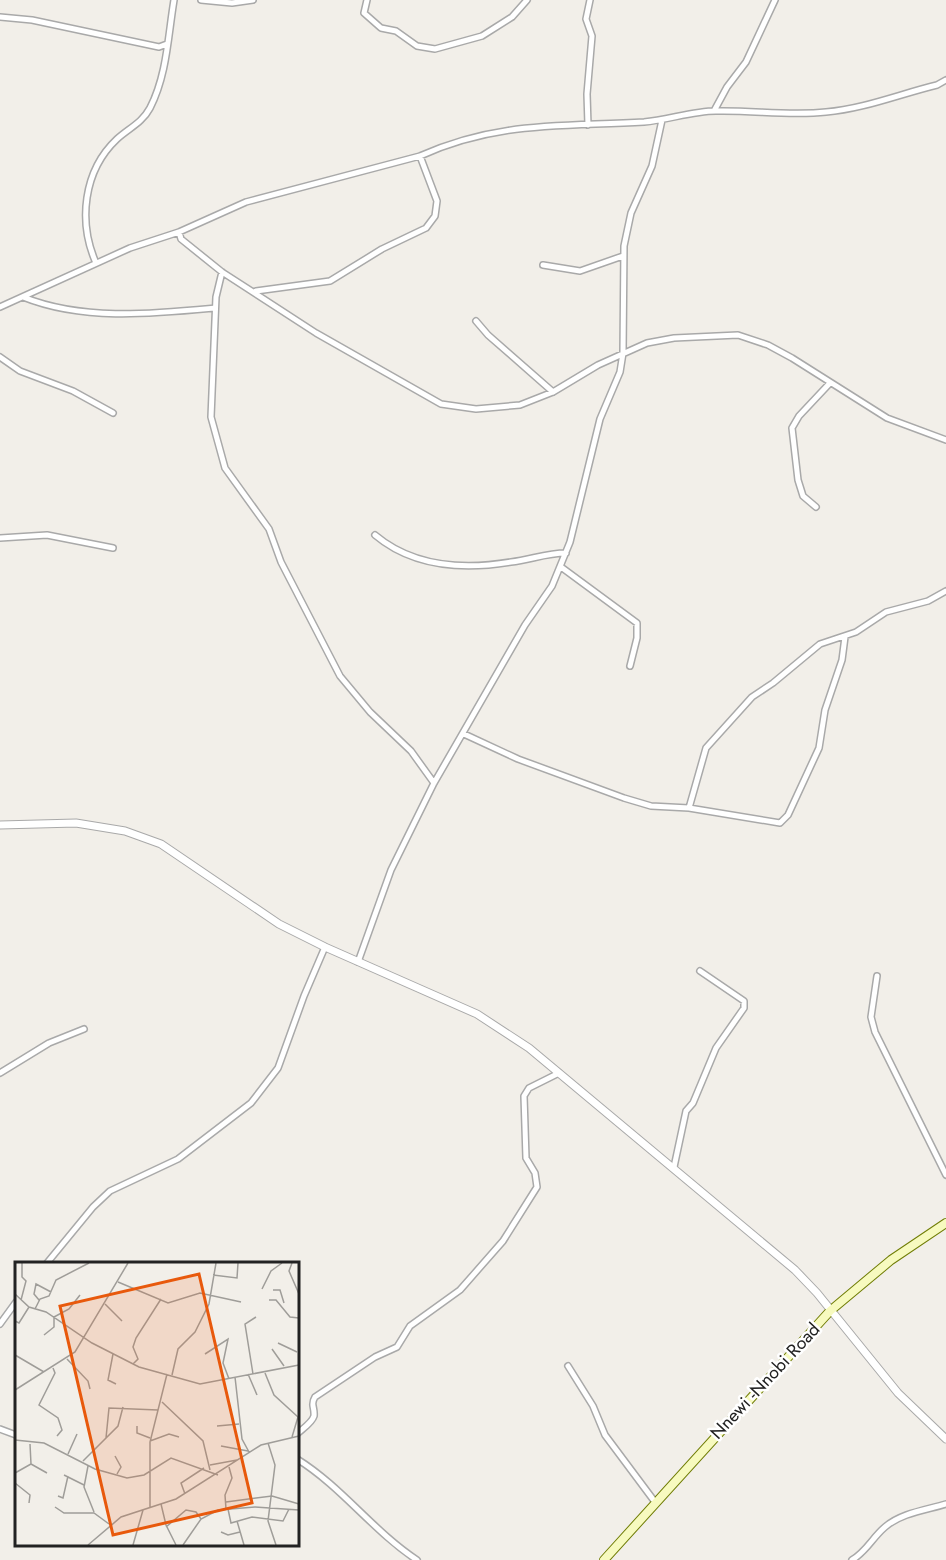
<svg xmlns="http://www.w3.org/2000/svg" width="946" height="1560" font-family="Jost,sans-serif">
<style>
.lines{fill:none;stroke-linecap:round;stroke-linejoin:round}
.minor-casing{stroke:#a9a9a9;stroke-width:8}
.tertiary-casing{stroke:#a9a9a9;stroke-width:9}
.secondary-casing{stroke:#707d05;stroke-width:10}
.minor{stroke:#fff;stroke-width:5}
.tertiary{stroke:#fff;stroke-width:7}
.secondary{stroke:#f7fabf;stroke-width:8}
.labels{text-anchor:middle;stroke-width:5;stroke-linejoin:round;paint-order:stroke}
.street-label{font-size:18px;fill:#222;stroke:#fff}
.inset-road{fill:none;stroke:#9f9d99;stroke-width:1.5}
.view{fill:#e8590c;fill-opacity:0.15;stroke:#e8590c;stroke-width:3}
.inset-edge{fill:none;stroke:#222;stroke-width:3}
</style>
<rect width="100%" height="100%" fill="#f2efe9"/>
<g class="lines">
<g class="minor-casing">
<path id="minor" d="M 201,0 L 232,3 L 253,0
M 367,0 L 364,13 L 381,28 L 396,31 L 417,46 L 435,49 L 482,36 L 512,17 L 527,0
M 0,17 L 32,20 L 159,47 L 167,44
M 714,111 L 727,87 L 746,62 L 775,0
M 588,125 L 587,94 L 592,36 L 586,19 L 590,0
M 179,232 L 181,239 L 222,272 L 316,333 L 441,404 L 476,409 L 520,405 L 553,392 L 598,365 L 647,343 L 674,338 L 738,335 L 768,345 L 792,358 L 887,418 L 946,440
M 96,263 C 78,222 83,171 117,139 C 129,128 142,123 150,108 C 167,75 168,36 174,0
M 543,265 L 580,271 L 623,256
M 222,272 L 216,297 L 211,417 L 225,468 L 269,529 L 281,562 L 340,676 L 370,712 L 411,751 L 434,783
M 256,291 L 330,281 L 382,249 L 426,228 L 435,216 L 437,201 L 420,156
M 23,297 C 83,321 151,314 215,308
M 0,307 L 130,248 L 179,232 L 246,202 L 420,156 C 498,121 561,127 644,122 C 668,120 692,111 716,111 C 753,110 789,116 826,112 C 863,109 900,94 937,85 L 946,80
M 476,321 L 488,335 L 553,392
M 0,357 L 20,371 L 73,391 L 113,413
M 816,507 L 803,496 L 798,480 L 792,428 L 799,416 L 830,383
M 375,535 C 413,567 463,570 511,562 C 530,560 546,553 566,553
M 0,538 L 47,535 L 113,548
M 561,567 L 637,623 L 637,638 L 630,666
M 464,734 L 518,759 L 624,798 L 651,806 L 689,808 L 780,823 L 788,815 L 819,748 L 825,710 L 842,660 L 845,637
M 689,808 L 706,748 L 752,697 L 773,683 L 820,644 L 856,632 L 886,612 L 928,601 L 946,591
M 358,962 L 391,870 L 434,783 L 525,625 L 552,586 L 570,542 L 600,419 L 620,372 L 623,353 L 624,246 L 631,213 L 652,166 L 662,120
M 877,976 L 871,1017 L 875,1032 L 946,1175
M 0,1073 L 49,1043 L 84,1029
M 674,1167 L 686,1111 L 693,1103 L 716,1048 L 744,1008 L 744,1001 L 700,971
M 47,1263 L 93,1207 L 110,1191 L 178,1159 L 251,1103 L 278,1068 L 304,996 L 325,947
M 0,1324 L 16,1302
M 568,1366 L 593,1406 L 605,1435 L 655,1502
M 0,1429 L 16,1435
M 297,1434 C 302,1429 312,1423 314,1416 C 315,1407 310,1405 315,1397 L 375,1357 L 397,1347 L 410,1326 L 460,1290 L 503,1241 L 537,1187 L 535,1173 L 526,1158 L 524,1096 L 529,1088 L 559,1073
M 297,1459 C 342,1487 373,1531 417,1560
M 852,1560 C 867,1551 872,1538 885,1527 C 901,1513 926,1510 946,1504"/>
</g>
<g class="tertiary-casing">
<path id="tertiary" d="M 0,825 L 76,823 L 125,831 L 161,844 L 279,924 L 325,947 L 477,1014 L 529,1048 L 795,1270 L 817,1293 L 898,1393 L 946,1439"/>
</g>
<g class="secondary-casing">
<path id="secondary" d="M 604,1560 L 830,1311 L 891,1260 L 946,1223"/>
</g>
<use href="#minor" class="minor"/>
<use href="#tertiary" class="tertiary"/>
<use href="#secondary" class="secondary"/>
</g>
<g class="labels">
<g class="street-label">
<text transform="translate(765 1381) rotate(-47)" y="6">Nnewi -Nnobi Road</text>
</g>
</g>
<g transform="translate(15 1262)">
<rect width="284" height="284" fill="#f2efe9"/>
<path class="inset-road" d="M 277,1 L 274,9 L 284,32M 198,13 L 222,16 L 223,1M 103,20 L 153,41 L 185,31 L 226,40M 247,27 L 256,9 L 267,1M 258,28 L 265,28 L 269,41M 0,32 L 14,45 L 31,50 L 77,81 L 124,105 L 185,122 L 284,103M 6,38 L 11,19 L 7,15 L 7,1M 24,38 L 19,32 L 21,22 L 36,30M 254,38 L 261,38 L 275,55 L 284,56M 90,42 L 107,59M 20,47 L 25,37 L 34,34 L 41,18 L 74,1M 0,59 L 4,61 L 14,45M 29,73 L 39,65 L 39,55 L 54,47 L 65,33M 263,81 L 282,90M 257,87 L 269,104M 98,92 L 93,118 L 101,122M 190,92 L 213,77 L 208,101 L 214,117M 0,93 L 29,110M 52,97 L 73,119 L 75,127M 118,102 L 123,97 L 118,85 L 121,76 L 146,37M 38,106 L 40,111 L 24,143 L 43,156 L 47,168 L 42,174M 250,111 L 259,133 L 283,155M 233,112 L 242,133M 238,112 L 230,62 L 241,55M 157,113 L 163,87 L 180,70 L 194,42 L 201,1M 220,115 L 227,177 L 234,190M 0,128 L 60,90 L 113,1M 147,140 L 188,179 L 195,208M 122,164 L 122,171 L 135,176M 202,164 L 224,162M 277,175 L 283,155M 91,176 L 94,146 L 143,148M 0,178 L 29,181 L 80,207 L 112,216 L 129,213 L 156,196 L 203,213M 135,179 L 154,172 L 164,175M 253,181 L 260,203 L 253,259 L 261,283M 206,184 L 233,189M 53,192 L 62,172M 100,194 L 106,205 L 102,212M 68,199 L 103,164 L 108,145M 16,202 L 32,211M 195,203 L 222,198M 73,204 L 69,225 L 79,250M 0,211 L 16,202 L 15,182M 49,213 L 69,223M 0,221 L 15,233 L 14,241M 170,232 L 166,221 L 189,206M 43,234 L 48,236 L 53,214M 211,240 L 257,234 L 284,242M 146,242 L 151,263 L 161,283M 40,245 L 49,251 L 79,251 L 94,262M 135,245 L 135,180 L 152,112M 211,247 L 210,233 L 217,216 L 214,205M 213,247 L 216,261 L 237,255 L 268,259 L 274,247M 222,259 L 229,283M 151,265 L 171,248 L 181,250 L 186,257M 206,270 L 213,273 L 225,270M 73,283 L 106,255 L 161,237 L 246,183 L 284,174M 118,283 L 128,248M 168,283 L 186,257 L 203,248 L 240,245 L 284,248"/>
<path class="view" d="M 184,12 L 237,241 L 98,273 L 45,44 Z"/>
<rect width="284" height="284" class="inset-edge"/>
</g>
</svg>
